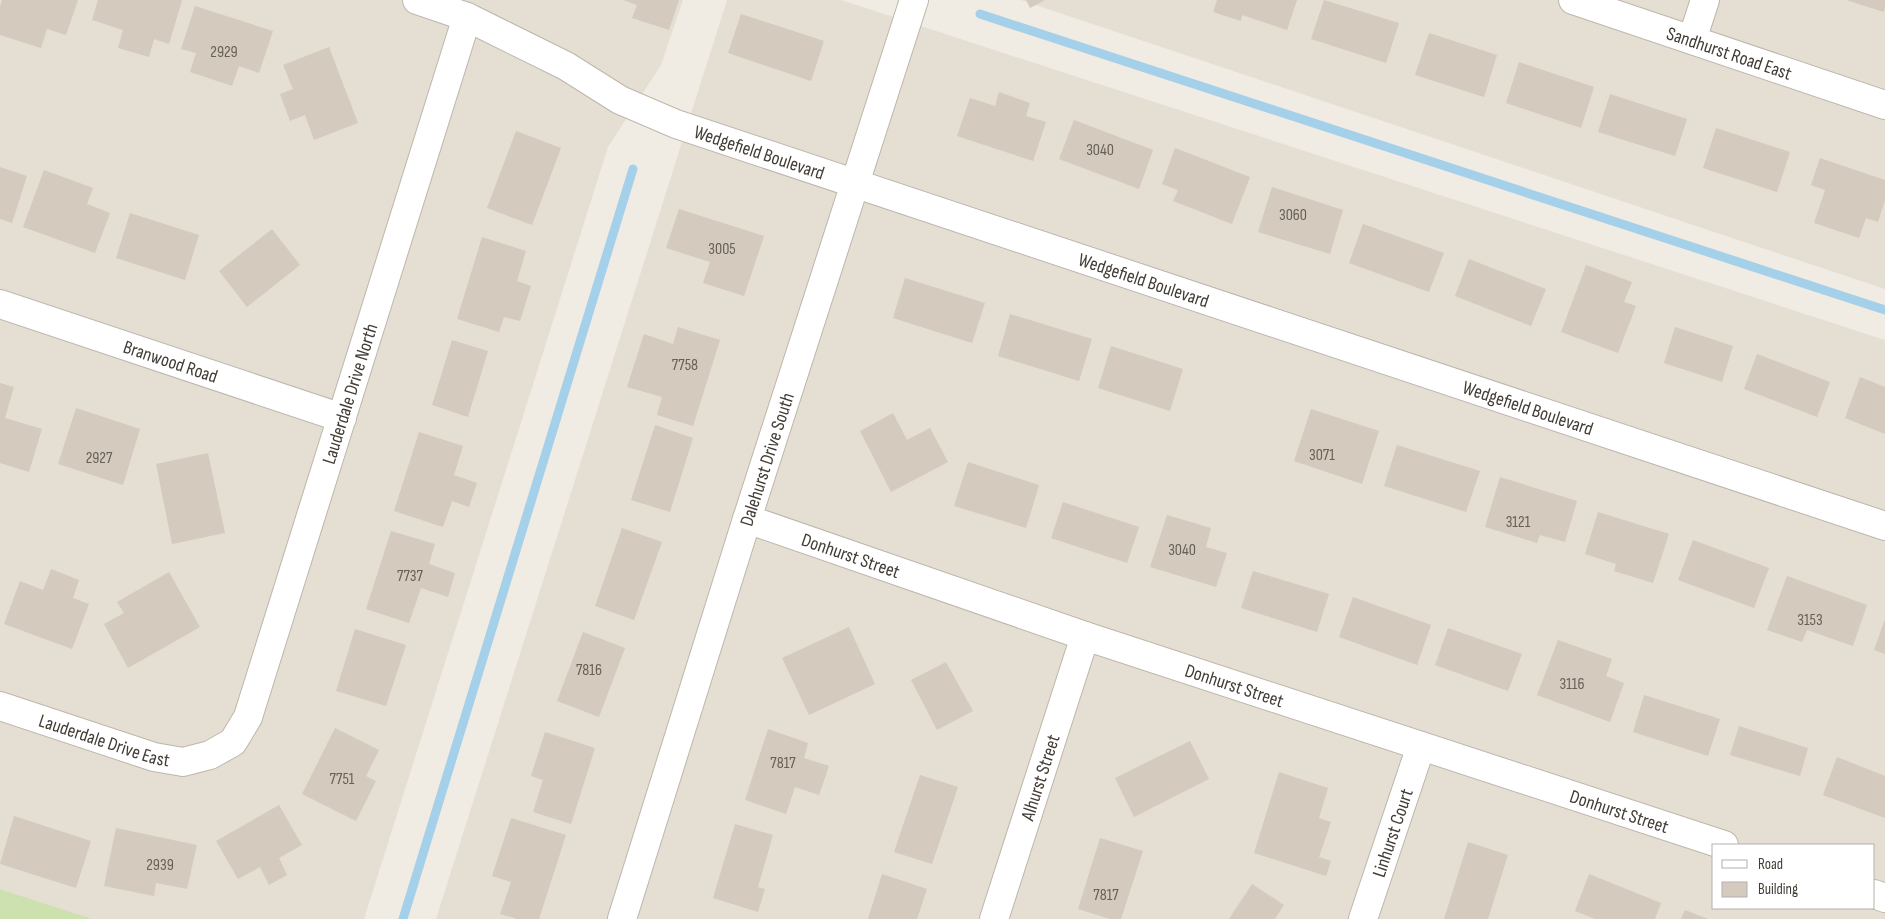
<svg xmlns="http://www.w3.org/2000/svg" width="1885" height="919" font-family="'Sofia Sans Condensed',sans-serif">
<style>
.residential{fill:#e4ded3;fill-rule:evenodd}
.green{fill:#cde1b0}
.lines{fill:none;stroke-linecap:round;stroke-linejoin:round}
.stream{stroke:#a5d0e9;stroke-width:9}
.building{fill:#d4cabe}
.minor-casing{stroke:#beb6ab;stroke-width:30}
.minor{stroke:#fff;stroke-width:28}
.labels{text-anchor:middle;stroke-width:4;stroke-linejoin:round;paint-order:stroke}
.number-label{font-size:16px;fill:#666057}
.street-label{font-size:19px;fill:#423c35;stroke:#fff}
</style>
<rect width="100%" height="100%" fill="#f0ece4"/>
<path class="residential" d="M 0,0 L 683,0 L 661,65 L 608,147 L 364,919 L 93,919 L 0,889 Z
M 727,0 L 841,0 L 1885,340 L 1885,919 L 436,919 ZM 1714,845 L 1874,845 L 1874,908 L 1714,908 Z
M 1021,0 L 1885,0 L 1885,289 Z"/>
<path class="green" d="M 0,889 L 93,919 L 0,919 Z"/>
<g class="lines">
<path class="stream" d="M 980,14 L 1885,310
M 403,919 L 633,169"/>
</g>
<path class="building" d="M 2,0 L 78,0 L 66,35 L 47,29 L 41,48 L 0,35 L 0,7 Z
M 98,0 L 182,0 L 169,44 L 154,39 L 149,57 L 118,48 L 123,30 L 92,20 Z
M 623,0 L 679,0 L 669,30 L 632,18 L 637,5 Z
M 1026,0 L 1045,0 L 1030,8 Z
M 1217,0 L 1297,0 L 1287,30 L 1242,15 L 1241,21 L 1213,12 Z
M 1324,0 L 1399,23 L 1386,63 L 1311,39 Z
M 1846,0 L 1885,0 L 1885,8 L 1884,12 Z
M 195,6 L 273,31 L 259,73 L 239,66 L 232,86 L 190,72 L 196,53 L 181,49 Z
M 741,14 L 824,41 L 811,81 L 728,53 Z
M 1429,33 L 1497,55 L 1484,97 L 1415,75 Z
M 329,47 L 358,123 L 314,140 L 305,115 L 290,121 L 280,94 L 293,89 L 283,65 Z
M 1519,62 L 1594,87 L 1581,128 L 1506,103 Z
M 999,92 L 1030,103 L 1026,116 L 1046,122 L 1033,161 L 957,136 L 970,98 L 995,106 Z
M 1610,94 L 1687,119 L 1675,156 L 1598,132 Z
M 1074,120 L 1153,150 L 1139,189 L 1059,159 Z
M 1716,128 L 1790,152 L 1777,192 L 1703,168 Z
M 516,131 L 561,148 L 532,225 L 487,208 Z
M 1175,148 L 1250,177 L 1232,224 L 1173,201 L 1178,190 L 1162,184 Z
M 1820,158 L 1885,180 L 1885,200 L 1878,222 L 1866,218 L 1859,238 L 1814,223 L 1825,190 L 1811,185 Z
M 0,167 L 27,176 L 12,223 L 0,219 Z
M 44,170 L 93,188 L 87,204 L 110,213 L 95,253 L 23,227 Z
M 1272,187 L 1343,210 L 1330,254 L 1258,232 Z
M 679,209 L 764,236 L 744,296 L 703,283 L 710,262 L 666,248 Z
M 130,213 L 199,235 L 185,280 L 116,258 Z
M 1363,224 L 1444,253 L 1429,292 L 1349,263 Z
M 272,229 L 300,265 L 247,307 L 219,271 Z
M 482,237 L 526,251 L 517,281 L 531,286 L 520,321 L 504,317 L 499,332 L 457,319 Z
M 1469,259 L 1546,289 L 1531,326 L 1455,296 Z
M 1586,265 L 1632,282 L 1624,302 L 1636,306 L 1618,353 L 1561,332 Z
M 905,278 L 985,303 L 972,343 L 893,318 Z
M 1010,314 L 1092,339 L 1079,381 L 998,356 Z
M 678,327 L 720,340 L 693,426 L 657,415 L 662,397 L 627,387 L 644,334 L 673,344 Z
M 1675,327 L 1733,346 L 1722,382 L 1664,363 Z
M 452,340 L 488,351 L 468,417 L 432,405 Z
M 1111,346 L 1183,369 L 1170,411 L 1098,388 Z
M 1757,354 L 1830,382 L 1817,417 L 1744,389 Z
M 1860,377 L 1885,387 L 1885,434 L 1845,418 Z
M 0,383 L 14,387 L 5,418 L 42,429 L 29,472 L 0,463 Z
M 76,408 L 140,429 L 123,485 L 58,464 Z
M 1311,409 L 1379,431 L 1362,484 L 1294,461 Z
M 893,413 L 907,440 L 930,428 L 948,462 L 891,492 L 860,431 Z
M 655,425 L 693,438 L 670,512 L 631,500 Z
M 419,432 L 463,446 L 454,475 L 477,483 L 469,507 L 452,501 L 443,527 L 394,511 Z
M 1397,445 L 1480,471 L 1466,512 L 1384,486 Z
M 208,453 L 225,533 L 172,544 L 156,464 Z
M 968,462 L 1039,485 L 1026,528 L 954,506 Z
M 1500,477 L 1577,501 L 1565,542 L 1540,535 L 1537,543 L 1485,527 Z
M 1063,502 L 1139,527 L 1127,563 L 1051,538 Z
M 1598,512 L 1669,534 L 1653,583 L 1614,571 L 1616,564 L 1585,554 Z
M 1167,515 L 1211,528 L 1206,547 L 1227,553 L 1216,587 L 1150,567 Z
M 622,528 L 662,542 L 634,620 L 595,606 Z
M 391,531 L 435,544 L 429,564 L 455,573 L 448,597 L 421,588 L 409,623 L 366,609 Z
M 1693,540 L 1769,568 L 1754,608 L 1678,580 Z
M 51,569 L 79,580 L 73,598 L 89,604 L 72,649 L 4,624 L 20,581 L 43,590 Z
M 1253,571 L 1329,594 L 1317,632 L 1241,608 Z
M 169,572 L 200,627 L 128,668 L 104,624 L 124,613 L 117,602 Z
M 1787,576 L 1867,605 L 1853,646 L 1807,630 L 1802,642 L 1767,630 Z
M 1353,597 L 1431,625 L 1417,665 L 1339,637 Z
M 1885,619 L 1885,654 L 1874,650 Z
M 849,627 L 875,684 L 809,715 L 782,658 Z
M 1448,628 L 1522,654 L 1508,691 L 1435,665 Z
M 355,629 L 406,645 L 386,706 L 336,691 Z
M 583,632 L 625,648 L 599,717 L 557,701 Z
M 1558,640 L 1612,659 L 1606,676 L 1624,683 L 1610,722 L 1537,695 Z
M 946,662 L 973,711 L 937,730 L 911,680 Z
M 1644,695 L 1720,719 L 1708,756 L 1633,732 Z
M 1739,726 L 1808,748 L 1800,776 L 1730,755 Z
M 335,728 L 379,750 L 366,776 L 376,781 L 356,821 L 302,794 Z
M 768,729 L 808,743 L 804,758 L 829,766 L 819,795 L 795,787 L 786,814 L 745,800 Z
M 545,732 L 595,748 L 571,824 L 533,812 L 543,780 L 531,776 Z
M 1190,741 L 1209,779 L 1134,817 L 1115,778 Z
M 1837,757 L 1885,776 L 1885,818 L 1823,795 Z
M 1279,772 L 1328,788 L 1319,818 L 1331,822 L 1319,857 L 1331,861 L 1326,876 L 1254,853 Z
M 920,775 L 958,787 L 932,864 L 894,852 Z
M 279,805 L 302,845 L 279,858 L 287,875 L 269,885 L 260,867 L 238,879 L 216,841 Z
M 14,816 L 91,841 L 76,888 L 0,864 Z
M 511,818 L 566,835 L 539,919 L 517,919 L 500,914 L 511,882 L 492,876 Z
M 735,824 L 773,835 L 758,887 L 765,889 L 758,912 L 713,898 Z
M 116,828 L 197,845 L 187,889 L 156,883 L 154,896 L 104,886 Z
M 1100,838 L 1143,851 L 1121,919 L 1110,919 L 1078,909 Z
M 1468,842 L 1508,855 L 1488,919 L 1444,919 Z
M 882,874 L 927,889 L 917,919 L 868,919 Z
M 1589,874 L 1661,903 L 1655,919 L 1595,919 L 1575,911 Z
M 1252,884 L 1284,905 L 1275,919 L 1229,919 Z
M 1685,910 L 1708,919 L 1681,919 Z"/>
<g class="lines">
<g class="minor-casing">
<g id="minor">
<path id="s1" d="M 417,0 L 467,17 L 566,66 L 620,100 L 676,124 L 1885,526"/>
<path id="s2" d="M 1573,0 L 1885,105"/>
<path d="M 1692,40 L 1705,0"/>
<path id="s3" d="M 0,304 L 342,418"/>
<path id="s4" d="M 747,519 L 1085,636 L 1724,845"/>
<path id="s5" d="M 0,706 L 154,757 L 183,762 L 210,755 L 233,742 L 248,717 L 467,17"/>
<path d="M 1874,894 L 1885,898"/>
<path id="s6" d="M 622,919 L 747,519 L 914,0"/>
<path id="s7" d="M 994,919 L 1085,636"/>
<path id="s8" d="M 1363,919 L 1421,746"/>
</g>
</g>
<use href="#minor" class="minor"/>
</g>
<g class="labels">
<g class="number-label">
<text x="224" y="57">2929</text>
<text x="1100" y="155">3040</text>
<text x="1293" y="220">3060</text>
<text x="722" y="254">3005</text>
<text x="685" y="370">7758</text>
<text x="1322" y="460">3071</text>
<text x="99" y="463">2927</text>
<text x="1518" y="527">3121</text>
<text x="1182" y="555">3040</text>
<text x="410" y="581">7737</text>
<text x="1810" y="625">3153</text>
<text x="589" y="675">7816</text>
<text x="1572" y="689">3116</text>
<text x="783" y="768">7817</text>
<text x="342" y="784">7751</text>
<text x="160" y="870">2939</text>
<text x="1106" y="900">7817</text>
</g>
<g class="street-label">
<text dy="7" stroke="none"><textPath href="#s2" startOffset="165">Sandhurst Road East</textPath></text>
<text dy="7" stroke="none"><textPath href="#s1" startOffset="376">Wedgefield Boulevard</textPath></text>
<text dy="7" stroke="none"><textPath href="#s1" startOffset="781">Wedgefield Boulevard</textPath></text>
<text dy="7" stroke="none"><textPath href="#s3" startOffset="180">Branwood Road</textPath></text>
<text dy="7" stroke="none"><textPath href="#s5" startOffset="614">Lauderdale Drive North</textPath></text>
<text dy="7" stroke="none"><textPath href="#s1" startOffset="1186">Wedgefield Boulevard</textPath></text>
<text dy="7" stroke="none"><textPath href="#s6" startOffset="482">Dalehurst Drive South</textPath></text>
<text dy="7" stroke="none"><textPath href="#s4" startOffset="110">Donhurst Street</textPath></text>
<text dy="7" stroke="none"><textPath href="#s4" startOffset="515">Donhurst Street</textPath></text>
<text dy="7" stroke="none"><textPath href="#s5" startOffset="110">Lauderdale Drive East</textPath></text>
<text dy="7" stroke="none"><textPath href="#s7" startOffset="149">Alhurst Street</textPath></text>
<text dy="7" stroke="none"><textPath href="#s4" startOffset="920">Donhurst Street</textPath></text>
<text dy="7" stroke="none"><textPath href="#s8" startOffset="91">Linhurst Court</textPath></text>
</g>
</g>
<rect x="1712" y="844" width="162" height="65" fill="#ffffff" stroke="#b3b1ae"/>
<rect x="1722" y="860" width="25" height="8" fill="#ffffff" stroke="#b3b1ae"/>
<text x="1758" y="869" font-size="15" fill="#423c35">Road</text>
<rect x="1722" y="882" width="25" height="15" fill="#d4cabe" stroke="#b3b1ae"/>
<text x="1758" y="894" font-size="15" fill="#423c35">Building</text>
</svg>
